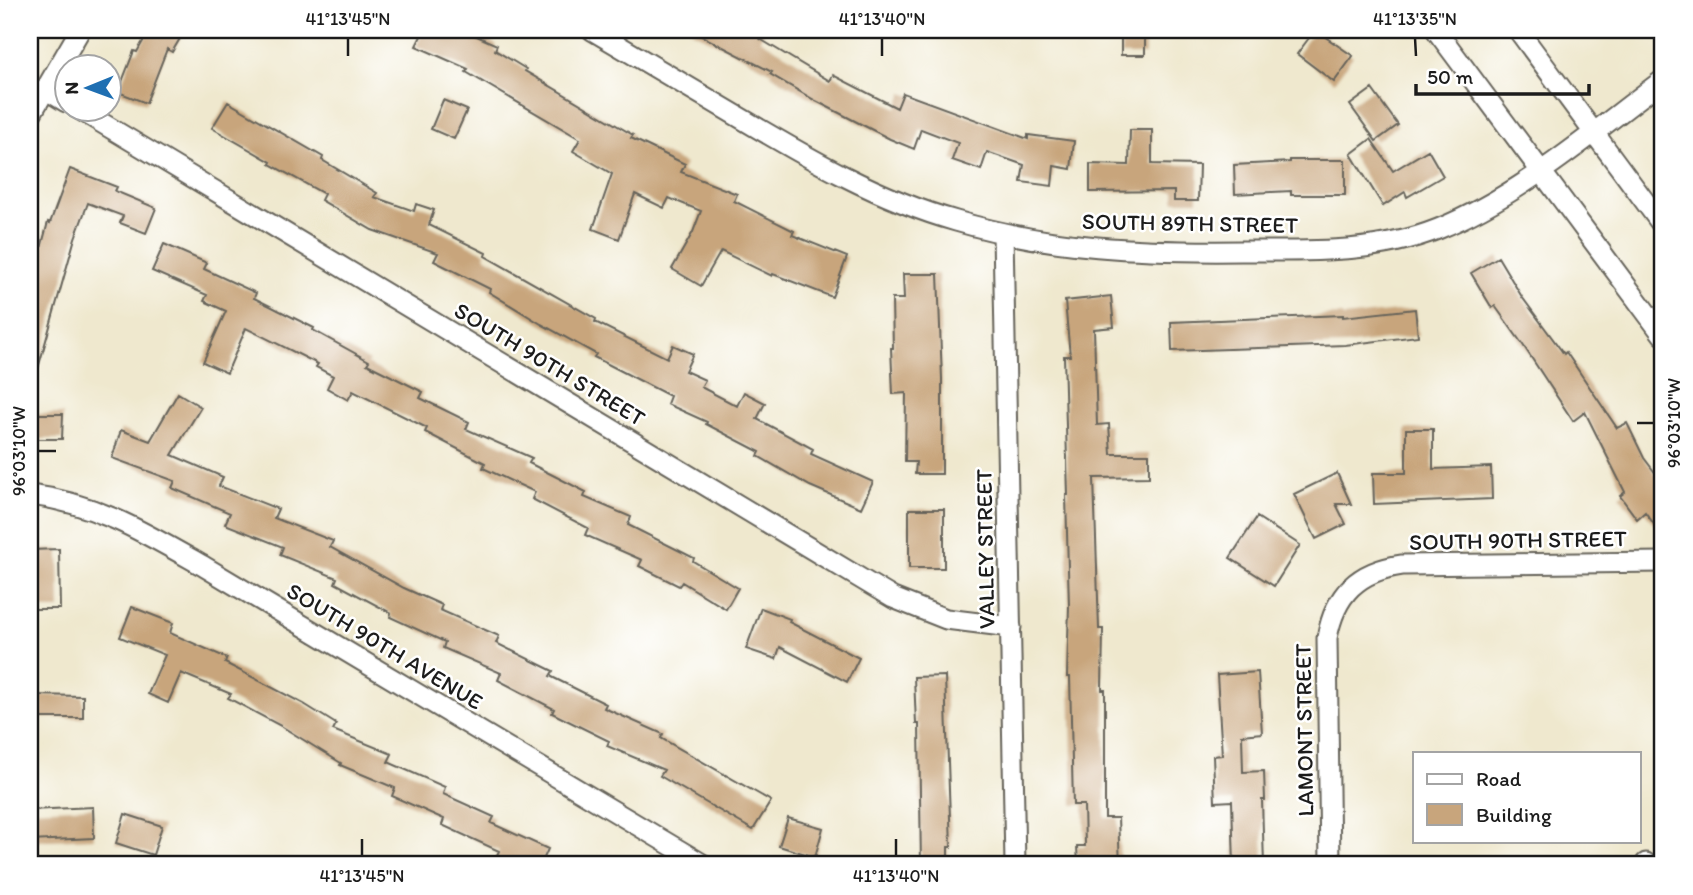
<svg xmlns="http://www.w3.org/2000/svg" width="1693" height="895" font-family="Itim,sans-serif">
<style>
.building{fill:#c8a57c}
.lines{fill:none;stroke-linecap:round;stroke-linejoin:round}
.street-casing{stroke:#66635a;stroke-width:23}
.street{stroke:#fff;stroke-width:19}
.ticks{fill:none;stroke:#1c1c1c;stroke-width:2.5}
.labels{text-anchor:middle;stroke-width:5;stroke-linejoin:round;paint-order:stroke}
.street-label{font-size:23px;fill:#1c1c1c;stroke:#fff}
.neatline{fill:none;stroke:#1c1c1c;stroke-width:2.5}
.ticks-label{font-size:18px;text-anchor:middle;fill:#1c1c1c}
</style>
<rect width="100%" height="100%" fill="#fff"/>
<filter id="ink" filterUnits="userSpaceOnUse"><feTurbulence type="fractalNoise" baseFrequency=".0143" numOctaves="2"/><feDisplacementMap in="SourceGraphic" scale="14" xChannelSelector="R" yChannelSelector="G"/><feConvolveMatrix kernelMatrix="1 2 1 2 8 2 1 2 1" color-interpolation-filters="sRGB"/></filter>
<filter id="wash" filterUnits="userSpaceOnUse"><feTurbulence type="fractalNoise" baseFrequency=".00686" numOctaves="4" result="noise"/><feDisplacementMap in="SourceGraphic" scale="28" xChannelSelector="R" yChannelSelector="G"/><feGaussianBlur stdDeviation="1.57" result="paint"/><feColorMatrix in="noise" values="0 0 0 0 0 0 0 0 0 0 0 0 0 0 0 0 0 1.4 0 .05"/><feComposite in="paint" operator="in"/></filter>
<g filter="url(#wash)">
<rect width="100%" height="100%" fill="#efe8ce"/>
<g id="blocks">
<path class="building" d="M 135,30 L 185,30 L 172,52 L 167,49 L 146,103 L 118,92 L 134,51 L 137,52 L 146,36 Z
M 424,30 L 463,30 L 497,45 L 495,50 L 526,69 L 525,71 L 633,135 L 631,138 L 685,164 L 681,172 L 737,194 L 734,201 L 794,231 L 792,235 L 847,257 L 832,297 L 773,274 L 772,276 L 721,251 L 701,286 L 672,269 L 693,232 L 701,211 L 669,198 L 664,208 L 635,194 L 619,239 L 593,229 L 612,174 L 573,151 L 580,139 L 466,72 L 468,69 L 416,46 Z
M 690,30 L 765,30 L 760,39 L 830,81 L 833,75 L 897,108 L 903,93 L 1028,139 L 1028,135 L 1074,141 L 1071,169 L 1054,166 L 1052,186 L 1021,182 L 1024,165 L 987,152 L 981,170 L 952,160 L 958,143 L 921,129 L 914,149 L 890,139 L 816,101 L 770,74 L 772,72 Z
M 1121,30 L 1145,30 L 1145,55 L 1121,55 Z
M 1315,30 L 1353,56 L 1334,82 L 1297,54 Z
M 1372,89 L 1398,125 L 1376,141 L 1350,105 Z
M 443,100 L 467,110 L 454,139 L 431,129 Z
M 228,102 L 323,157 L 322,160 L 377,193 L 374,197 L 414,211 L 416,204 L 434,210 L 429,225 L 486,253 L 485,256 L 596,319 L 595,322 L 667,358 L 673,345 L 693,354 L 685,371 L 705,380 L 701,387 L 737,406 L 744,392 L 765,403 L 757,419 L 813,449 L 811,454 L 873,482 L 861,508 L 810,486 L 758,456 L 760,452 L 706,424 L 707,422 L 667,404 L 670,396 L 594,357 L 596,354 L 541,324 L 489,292 L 490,289 L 434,261 L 438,253 L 372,230 L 321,200 L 324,194 L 270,164 L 271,162 L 212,128 Z
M 1130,130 L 1152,130 L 1152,164 L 1199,165 L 1198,201 L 1174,201 L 1174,191 L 1090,192 L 1090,164 L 1129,165 Z
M 1371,139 L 1393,171 L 1428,150 L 1443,176 L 1407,197 L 1405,192 L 1383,206 L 1351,154 Z
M 1290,160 L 1345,160 L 1345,195 L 1291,195 L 1291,191 L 1235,194 L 1234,165 L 1290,162 Z
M 70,169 L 117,187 L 115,191 L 156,208 L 146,233 L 120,223 L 123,216 L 88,203 L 75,238 L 35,379 L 30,378 L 30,290 L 48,222 L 50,223 Z
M 164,244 L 207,263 L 204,269 L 256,293 L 254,298 L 314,328 L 313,330 L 369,361 L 367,364 L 423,392 L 420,398 L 469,422 L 466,429 L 532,458 L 529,463 L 586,492 L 584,497 L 631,517 L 628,525 L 694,558 L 693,561 L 738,588 L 726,609 L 682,582 L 679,586 L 639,566 L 642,560 L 585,535 L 588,528 L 532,499 L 535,492 L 483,468 L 485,463 L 425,432 L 427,428 L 353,391 L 348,400 L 327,388 L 333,376 L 316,367 L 318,364 L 246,328 L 227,373 L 203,362 L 226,311 L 204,301 L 207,295 L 152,271 Z
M 1498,257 L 1522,297 L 1564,354 L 1566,352 L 1617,428 L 1627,423 L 1644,458 L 1663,483 L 1663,536 L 1645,512 L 1637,519 L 1620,496 L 1625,492 L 1585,412 L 1573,421 L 1523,345 L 1495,306 L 1492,308 L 1471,273 Z
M 903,274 L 938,274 L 942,379 L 942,474 L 915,474 L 916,462 L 905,462 L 906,393 L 893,394 L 891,348 L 893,348 L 892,299 L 904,299 Z
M 1111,296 L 1114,327 L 1094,329 L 1097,425 L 1109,424 L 1111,454 L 1149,454 L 1149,477 L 1094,478 L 1099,629 L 1103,629 L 1102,690 L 1105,690 L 1105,818 L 1118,818 L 1120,865 L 1078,865 L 1077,846 L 1085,846 L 1084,805 L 1073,805 L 1070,677 L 1067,677 L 1069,606 L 1066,495 L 1068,495 L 1064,356 L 1070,356 L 1065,301 Z
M 1415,309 L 1418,336 L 1345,345 L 1172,351 L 1171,322 L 1343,315 L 1343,317 Z
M 178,393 L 201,407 L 172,455 L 223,477 L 219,486 L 278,509 L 274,518 L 333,541 L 330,547 L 404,588 L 442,605 L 440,610 L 499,636 L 496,643 L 553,671 L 550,676 L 606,704 L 604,708 L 663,734 L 661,738 L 771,801 L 753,830 L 660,776 L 664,770 L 607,746 L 609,741 L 552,713 L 554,709 L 498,680 L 501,673 L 443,648 L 445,642 L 390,617 L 391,613 L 335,583 L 337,578 L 280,555 L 283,547 L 225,524 L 230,513 L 172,488 L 175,481 L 112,458 L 121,430 L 150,441 Z
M 30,414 L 63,414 L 62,439 L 30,439 Z
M 1406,429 L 1433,429 L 1433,469 L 1491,467 L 1492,499 L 1374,504 L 1373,473 L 1406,473 Z
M 1337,473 L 1351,504 L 1336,504 L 1346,524 L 1316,539 L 1294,494 Z
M 909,509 L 944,509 L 944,568 L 909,568 Z
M 1257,517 L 1300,545 L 1274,586 L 1230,558 Z
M 59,549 L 60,609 L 30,609 L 30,550 Z
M 132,607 L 173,623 L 170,633 L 227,658 L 225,663 L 304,704 L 336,724 L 333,730 L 392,754 L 388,762 L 445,787 L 443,794 L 494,817 L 491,823 L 548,849 L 541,865 L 492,865 L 499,851 L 442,825 L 444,819 L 392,796 L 395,788 L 340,765 L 341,763 L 281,726 L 228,698 L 231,694 L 181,673 L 168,703 L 148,694 L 165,655 L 120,637 Z
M 761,608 L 790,619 L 789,622 L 859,658 L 847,682 L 780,647 L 776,659 L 746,649 Z
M 1258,672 L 1262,733 L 1242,735 L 1243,772 L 1264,771 L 1265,800 L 1262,800 L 1264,865 L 1234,865 L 1232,801 L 1215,802 L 1213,756 L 1222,755 L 1217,675 Z
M 945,676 L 951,847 L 948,847 L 948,865 L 921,865 L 919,724 L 916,724 L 914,677 Z
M 30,695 L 83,696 L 83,718 L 30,718 Z
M 93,807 L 94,838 L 30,841 L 30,810 Z
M 125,814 L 162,826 L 153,855 L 116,843 Z
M 788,818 L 823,828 L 815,857 L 779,846 Z"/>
</g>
</g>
<g filter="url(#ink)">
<use href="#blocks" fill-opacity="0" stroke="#66635a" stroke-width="2"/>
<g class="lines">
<g class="street-casing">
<path id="street" d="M 592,30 C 641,59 690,88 739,117 C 808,158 878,199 956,221 C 1052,249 1142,252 1241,251 C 1308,251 1375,254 1438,229 C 1520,196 1593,132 1663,80
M 1436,30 L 1663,335
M 1518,30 L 1663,226
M 45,89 L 66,102
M 77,108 L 893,598 L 946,619 L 1011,627
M 30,116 L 80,30
M 1003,233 L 1015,865
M 30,495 C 97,503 147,534 205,567 L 704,865
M 1646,863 L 1646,865
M 1330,865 L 1327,638 C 1335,594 1358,571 1402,565 L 1663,562"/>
</g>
<use href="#street" class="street"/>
</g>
</g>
<path class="ticks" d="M 348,38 L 348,56M 882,38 L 882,56M 1415,38 L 1416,56M 1637,423 L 1654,423M 38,451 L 56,451M 362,839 L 362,856M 896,839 L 896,856"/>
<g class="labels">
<g class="street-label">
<text transform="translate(1190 223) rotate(1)" y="8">SOUTH 89TH STREET</text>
<text transform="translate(550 364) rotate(31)" y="8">SOUTH 90TH STREET</text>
<text transform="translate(1518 540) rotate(-1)" y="8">SOUTH 90TH STREET</text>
<text transform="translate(985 549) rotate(-91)" y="8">VALLEY STREET</text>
<text transform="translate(385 646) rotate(31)" y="8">SOUTH 90TH AVENUE</text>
<text transform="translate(1304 730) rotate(-91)" y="8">LAMONT STREET</text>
</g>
</g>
<rect width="1693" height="895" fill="none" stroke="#fff" stroke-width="77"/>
<rect x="1413" y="752" width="228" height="91" fill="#ffffff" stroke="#a4a4a4" stroke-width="2"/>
<rect x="1427" y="774" width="35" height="10" fill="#ffffff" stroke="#a4a4a4" stroke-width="2"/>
<text x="1476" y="786" font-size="21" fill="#1c1c1c">Road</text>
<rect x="1427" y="804" width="35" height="21" fill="#c8a57c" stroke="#a4a4a4" stroke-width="2"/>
<text x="1476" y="822" font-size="21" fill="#1c1c1c">Building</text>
<g transform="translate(88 88) rotate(269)"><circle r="33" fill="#ffffff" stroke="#a4a4a4" stroke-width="2"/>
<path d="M0-5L12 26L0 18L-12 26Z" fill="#1f6fb2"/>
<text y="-10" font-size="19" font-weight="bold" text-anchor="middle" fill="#1c1c1c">N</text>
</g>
<path d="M1416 84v10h173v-10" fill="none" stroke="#1c1c1c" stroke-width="3.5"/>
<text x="1427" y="84" font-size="21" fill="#1c1c1c" stroke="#ffffff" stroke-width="5" paint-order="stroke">50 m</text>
<rect x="38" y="38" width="1616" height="818" class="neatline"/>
<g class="ticks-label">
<text x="348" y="25">41°13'45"N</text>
<text x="882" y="25">41°13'40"N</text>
<text x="1415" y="25">41°13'35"N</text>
<text transform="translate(1674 423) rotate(-90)" y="6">96°03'10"W</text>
<text transform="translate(19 451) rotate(-90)" y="6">96°03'10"W</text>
<text x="362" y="882">41°13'45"N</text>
<text x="896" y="882">41°13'40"N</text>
</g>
</svg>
